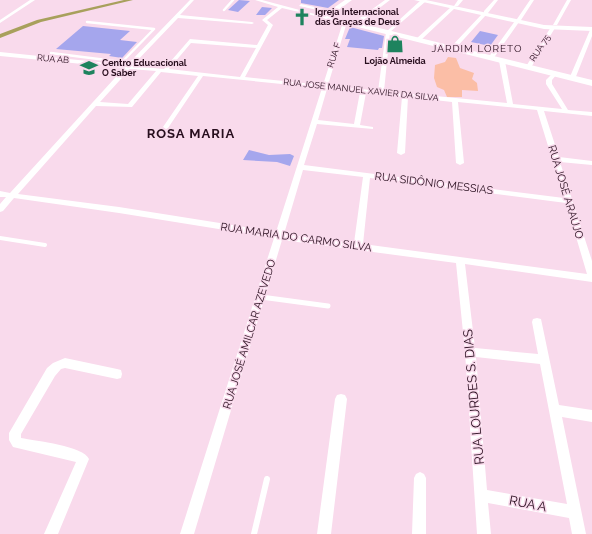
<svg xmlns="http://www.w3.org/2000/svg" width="592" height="534" font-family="Raleway,sans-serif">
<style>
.green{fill:#fbbea6}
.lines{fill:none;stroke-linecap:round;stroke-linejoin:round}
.canal{fill:#a8a05c;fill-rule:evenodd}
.building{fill:#a5a6ed}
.lane-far3{stroke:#fff;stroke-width:2.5}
.lane-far2{stroke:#fff;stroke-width:4}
.lane-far1{stroke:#fff;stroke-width:5}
.lane{stroke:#fff;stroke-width:6}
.street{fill:#fff;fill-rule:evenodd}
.secondary{fill:#fff;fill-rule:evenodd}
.labels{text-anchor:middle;stroke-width:3;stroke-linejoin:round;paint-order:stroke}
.far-poi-label{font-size:9px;font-weight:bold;fill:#280e1e;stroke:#f9daec;text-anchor:start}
.far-street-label{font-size:9px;fill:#280e1e;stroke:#f9daec}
.far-neighbourhood-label{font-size:10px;letter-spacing:1px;fill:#280e1e;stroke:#f9daec}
.street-label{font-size:11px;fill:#280e1e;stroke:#f9daec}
.far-district-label{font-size:13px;font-weight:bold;letter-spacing:1px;fill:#280e1e;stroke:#f9daec}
.near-street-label{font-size:13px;fill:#280e1e;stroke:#f9daec}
</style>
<rect width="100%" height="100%" fill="#f9daec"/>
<path class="green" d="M 448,57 L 456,58 L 460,68 L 474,73 L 472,79 L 477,83 L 478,91 L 462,90 L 462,97 L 447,97 L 444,90 L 437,87 L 434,78 L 435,65 L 445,62 Z"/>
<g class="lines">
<path class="canal" d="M 124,0 L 133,0 L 41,22 L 0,38 L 0,34 L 37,20 Z"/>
</g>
<path class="building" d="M 239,0 L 250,1 L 238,12 L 228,10 Z
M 301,0 L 339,0 L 328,8 L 301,3 Z
M 262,7 L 272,8 L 265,15 L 256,15 Z
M 83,26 L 130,31 L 120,40 L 137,42 L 122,58 L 109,56 L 111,54 L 56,49 Z
M 350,27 L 384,36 L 382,48 L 379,48 L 378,50 L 347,47 L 350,39 L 345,39 Z
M 480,31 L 498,35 L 490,46 L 471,42 Z
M 391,37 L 401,39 L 400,48 L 390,48 Z
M 249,150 L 269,155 L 290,154 L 294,156 L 290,166 L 277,162 L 243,160 Z"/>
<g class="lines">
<path class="lane-far3" d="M 224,10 L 233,0
M 51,53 L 122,62 L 154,29 L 87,22"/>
<path class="lane-far2" d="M 0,238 L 45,245"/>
<path class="lane-far1" d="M 261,297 L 328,306"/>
<path class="lane" d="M 254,534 L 267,479"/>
<path class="street" d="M 30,0 L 35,0 L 0,23 L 0,20 Z
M 190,0 L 194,0 L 180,15 L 252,22 L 254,23 L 252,24 L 178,18 L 132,66 L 164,69 L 190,39 L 257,45 L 268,25 L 262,20 L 278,7 L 255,0 L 262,0 L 326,17 L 324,18 L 282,8 L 267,20 L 273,25 L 245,77 L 323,85 L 343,22 L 345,21 L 347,22 L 328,85 L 378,91 L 386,32 L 421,0 L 424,0 L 425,2 L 390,32 L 384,91 L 507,103 L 499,61 L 502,59 L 505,61 L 513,104 L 562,109 L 546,84 L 546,80 L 554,72 L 557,74 L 552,80 L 552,84 L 568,110 L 592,112 L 592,116 L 544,111 L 559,157 L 592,161 L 592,165 L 560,162 L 592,261 L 592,282 L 465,264 L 475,348 L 538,354 L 532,322 L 533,319 L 537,318 L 541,319 L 559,405 L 592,410 L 592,422 L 562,417 L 586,534 L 572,534 L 569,518 L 488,503 L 491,534 L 477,534 L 465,352 L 456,263 L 282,240 L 194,534 L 180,534 L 274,238 L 119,213 L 14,198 L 3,211 L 0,212 L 0,204 L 6,197 L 0,197 L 0,191 L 10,193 L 124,68 L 0,56 L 0,52 L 127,65 ZM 191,43 L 256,48 L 240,77 L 169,69 ZM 130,69 L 156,71 L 128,104 L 100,102 ZM 161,72 L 198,76 L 163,127 L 166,129 L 168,128 L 203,76 L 322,88 L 276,232 L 119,207 L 18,194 L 96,106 L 132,107 ZM 327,89 L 360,92 L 354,124 L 318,120 ZM 366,93 L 402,97 L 397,153 L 401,155 L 405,153 L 408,97 L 452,102 L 456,163 L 460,165 L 464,163 L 458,102 L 537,110 L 564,198 L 304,165 L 317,124 L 373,129 L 373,127 L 360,125 ZM 303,170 L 363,177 L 354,243 L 284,234 ZM 370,178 L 566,203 L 587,274 L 363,244 ZM 476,357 L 540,364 L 567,504 L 487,490 Z
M 385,0 L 390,0 L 357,25 L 353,25 L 353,23 Z
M 458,0 L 463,0 L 458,6 L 454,6 Z
M 494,0 L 498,0 L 488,13 L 484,13 L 484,11 Z
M 530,0 L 534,0 L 521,20 L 517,20 L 517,19 Z
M 567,0 L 571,0 L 557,25 L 553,25 Z
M 301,4 L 333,11 L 333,12 L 331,13 L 299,6 Z
M 451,7 L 455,8 L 420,41 L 416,41 L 416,39 Z
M 482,14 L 486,15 L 454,50 L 450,50 L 450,48 Z
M 515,21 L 519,22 L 493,59 L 489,59 L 488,58 Z
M 551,27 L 555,28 L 530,69 L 526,69 L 525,68 Z
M 592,29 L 592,36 L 575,79 L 570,80 L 569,79 L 590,30 Z
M 65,358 L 117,369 L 121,370 L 122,374 L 121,378 L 117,379 L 65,368 L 61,369 L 55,376 L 21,434 L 21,438 C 36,441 84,446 89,459 L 58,534 L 44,534 L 76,462 L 13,447 L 9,440 L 9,433 L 47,368 L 53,363 Z
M 341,394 L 345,395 L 347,399 L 331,534 L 317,534 L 335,399 L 337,395 Z
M 420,472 L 424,474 L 426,478 L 426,534 L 412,534 L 414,478 L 416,474 Z"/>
<path class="secondary" d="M 345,0 L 352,0 L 330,16 L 592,80 L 592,86 L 322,18 L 322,16 Z
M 414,0 L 426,0 L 544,25 L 592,27 L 592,31 L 544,29 Z"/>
</g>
<defs>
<g id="church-bare" transform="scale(1.38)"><path d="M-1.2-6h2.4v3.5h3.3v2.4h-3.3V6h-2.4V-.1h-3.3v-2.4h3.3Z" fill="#1e835e" stroke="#f9daec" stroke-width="2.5" paint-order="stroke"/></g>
<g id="shop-bare" transform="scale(1.38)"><path d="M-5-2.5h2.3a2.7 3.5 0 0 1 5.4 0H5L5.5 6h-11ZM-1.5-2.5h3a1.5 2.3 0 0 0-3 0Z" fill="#1e835e" stroke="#f9daec" stroke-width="2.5" paint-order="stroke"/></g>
<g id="school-bare" transform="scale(1.38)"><path d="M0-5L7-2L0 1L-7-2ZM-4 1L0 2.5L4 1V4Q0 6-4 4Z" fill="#1e835e" stroke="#f9daec" stroke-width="2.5" paint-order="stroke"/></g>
</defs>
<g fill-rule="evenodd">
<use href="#church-bare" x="302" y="17"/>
<use href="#shop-bare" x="395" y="44"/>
<use href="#school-bare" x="89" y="68"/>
</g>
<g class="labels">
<g class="far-poi-label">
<text x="315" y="15">Igreja Internacional<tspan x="315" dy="10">das Graças de Deus</tspan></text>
<text x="395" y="64" text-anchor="middle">Lojão Almeida</text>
<text x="102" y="66">Centro Educacional<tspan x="102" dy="10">O Saber</tspan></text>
</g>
<g class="far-street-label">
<text transform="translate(540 48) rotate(-57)" y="3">RUA 75</text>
<text transform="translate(334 55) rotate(-72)" y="3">RUA F</text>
<text transform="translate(53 59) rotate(5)" y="3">RUA AB</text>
<text transform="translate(361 90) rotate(6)" y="3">RUA JOSE MANUEL XAVIER DA SILVA</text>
</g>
<g class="far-neighbourhood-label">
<text x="477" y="52">JARDIM LORETO</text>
</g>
<g class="street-label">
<text transform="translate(434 183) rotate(7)" y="4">RUA SIDÔNIO MESSIAS</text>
<text transform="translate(566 192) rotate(73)" y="4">RUA JOSÉ ARAÚJO</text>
<text transform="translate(296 237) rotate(8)" y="4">RUA MARIA DO CARMO SILVA</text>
<text transform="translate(249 334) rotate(-73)" y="4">RUA JOSÉ AMILCAR AZEVEDO</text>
</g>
<g class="far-district-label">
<text x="191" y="138">ROSA MARIA</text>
</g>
<g class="near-street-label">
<text transform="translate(473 397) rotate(-95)" y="5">RUA LOURDES S. DIAS</text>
<text transform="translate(528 503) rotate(11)" y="5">RUA A</text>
</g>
</g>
</svg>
